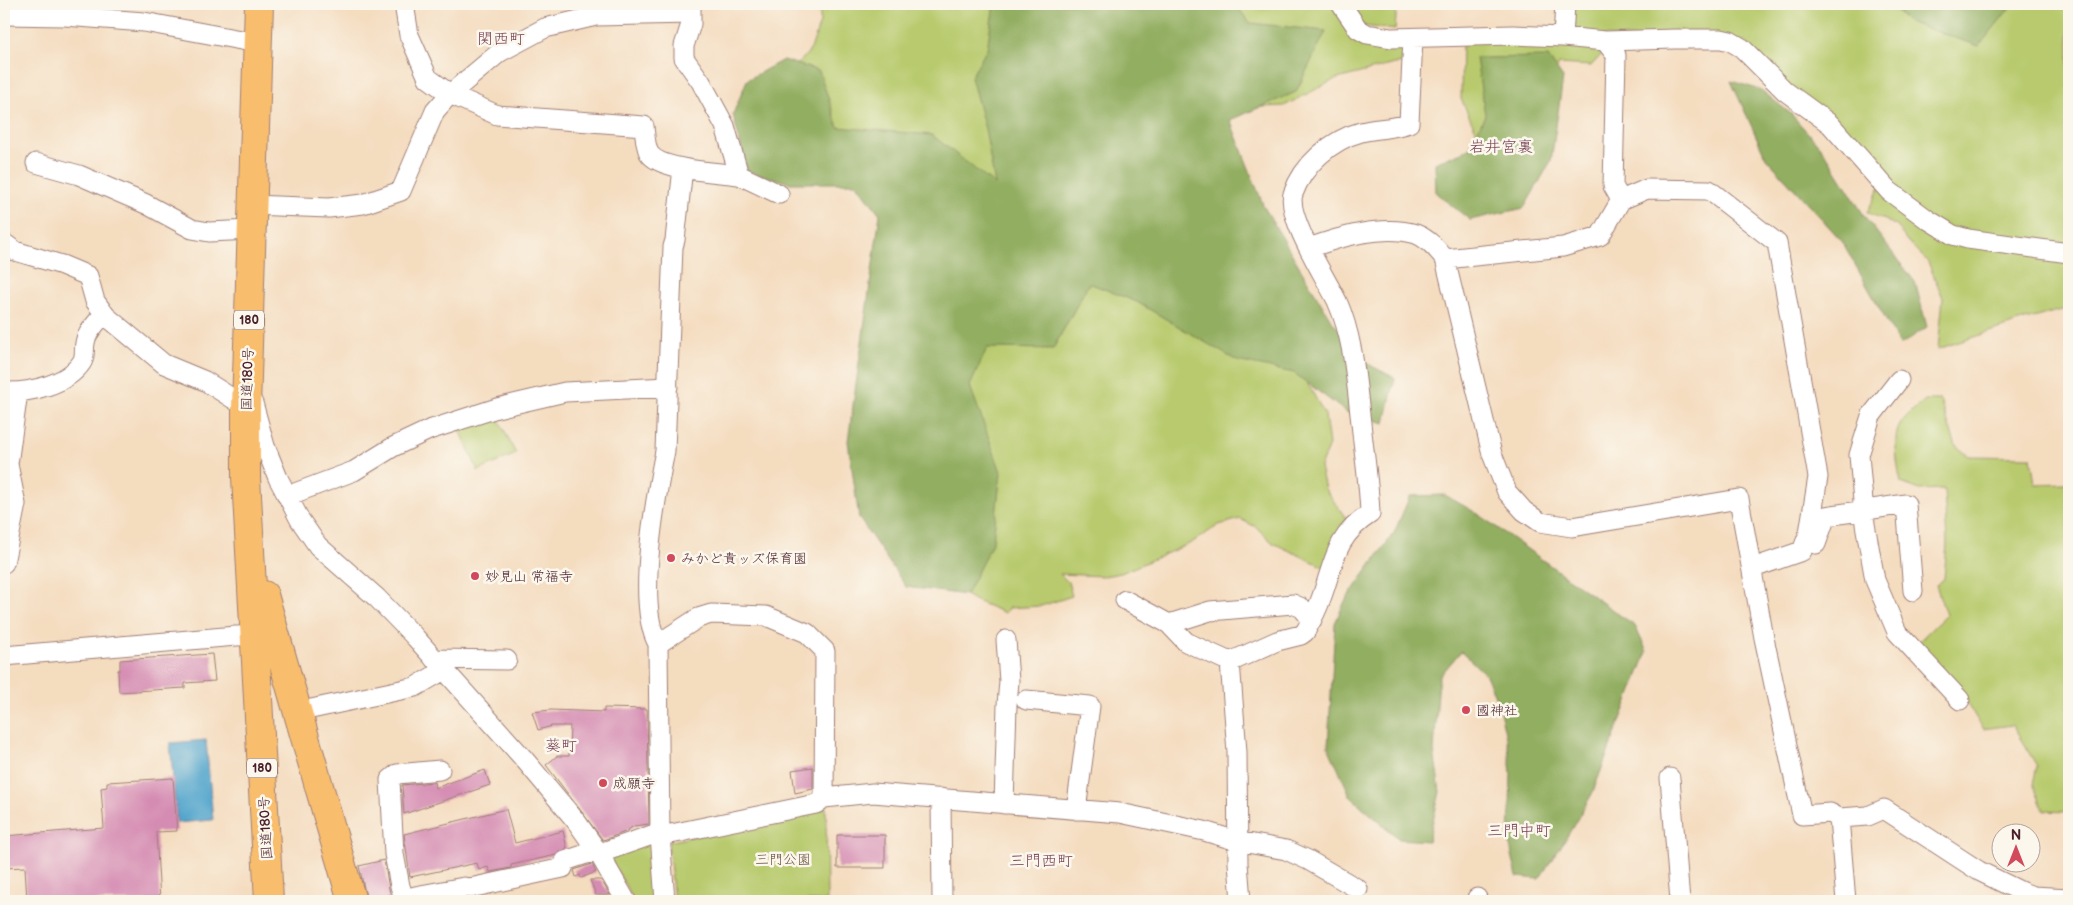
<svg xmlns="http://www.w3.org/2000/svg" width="2073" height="905" font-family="'Balsamiq Sans','Klee One',sans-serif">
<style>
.green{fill:#b8ca6d;stroke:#81744c}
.forest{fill:#92ae60;stroke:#6e6646}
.water{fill:#51a4cc;stroke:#4e627c}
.building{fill:#d58cb2}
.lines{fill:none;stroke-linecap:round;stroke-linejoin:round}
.street-casing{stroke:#9f7e75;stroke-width:21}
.highway-casing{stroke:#9f7e75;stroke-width:30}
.street{stroke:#fff;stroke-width:19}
.highway{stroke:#f9be6d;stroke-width:28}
.poi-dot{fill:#d1495b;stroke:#fbf7ec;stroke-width:2}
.labels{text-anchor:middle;stroke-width:5;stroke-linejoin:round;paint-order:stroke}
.shield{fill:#fbf7ec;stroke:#7f6065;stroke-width:1}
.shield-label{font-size:12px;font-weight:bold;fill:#4a1f2b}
.street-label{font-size:14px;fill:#4a1f2b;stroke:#fbf7ec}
.poi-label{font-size:14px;fill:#4a1f2b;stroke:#fbf7ec;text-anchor:start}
.park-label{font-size:14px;fill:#6b523f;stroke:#fbf7ec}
.quarter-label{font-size:16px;fill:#7b455a;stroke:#fbf7ec}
</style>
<rect width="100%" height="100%" fill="#fbf7ec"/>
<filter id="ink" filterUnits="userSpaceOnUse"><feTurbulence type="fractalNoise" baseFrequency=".02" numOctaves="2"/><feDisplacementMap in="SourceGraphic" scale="10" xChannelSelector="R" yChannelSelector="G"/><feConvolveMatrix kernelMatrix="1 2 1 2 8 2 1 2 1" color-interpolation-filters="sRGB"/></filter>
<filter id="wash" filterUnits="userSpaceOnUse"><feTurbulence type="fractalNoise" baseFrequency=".0096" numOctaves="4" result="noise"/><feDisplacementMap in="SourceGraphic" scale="20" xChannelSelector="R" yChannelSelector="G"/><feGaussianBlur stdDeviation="1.12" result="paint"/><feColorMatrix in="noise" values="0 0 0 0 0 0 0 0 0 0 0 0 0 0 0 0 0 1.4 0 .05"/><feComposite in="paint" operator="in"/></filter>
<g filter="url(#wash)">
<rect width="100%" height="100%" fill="#f4dcbf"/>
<path class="green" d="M 805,4 L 1336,4 L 1356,33 L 1407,42 L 1407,63 L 1394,64 L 1334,80 L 1284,106 L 1224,109 L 1305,379 L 1325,415 L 1329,445 L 1320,467 L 1325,489 L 1346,518 L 1355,521 L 1324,567 L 1273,543 L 1256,527 L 1240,519 L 1219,525 L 1191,543 L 1121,573 L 1104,576 L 1060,574 L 1068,582 L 1072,596 L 1041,606 L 1008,608 L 1005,613 L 974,600 L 949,585 L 952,430 L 973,324 L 830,135 L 793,70 L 811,49 L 820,22 L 820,13 L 804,10 Z
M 1346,4 L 1397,4 L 1395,30 L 1364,26 Z
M 1561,4 L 2069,4 L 2069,308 L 2025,320 L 1938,349 L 1943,298 L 1928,262 L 1907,241 L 1897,226 L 1867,212 L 1887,174 L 1829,115 L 1794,92 L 1746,42 L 1601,36 L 1601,55 L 1591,66 L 1559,64 L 1534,119 L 1491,162 L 1461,99 L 1462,40 L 1559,41 Z
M 1925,400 L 1940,400 L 1956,446 L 1969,456 L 2031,457 L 2035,484 L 2066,483 L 2067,502 L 2069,502 L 2069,812 L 2044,811 L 2033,784 L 2037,766 L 2012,725 L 1983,729 L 1964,698 L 1917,643 L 1946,615 L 1936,585 L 1944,579 L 1947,543 L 1944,489 L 1920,490 L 1901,483 C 1898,470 1894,446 1897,432 C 1901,418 1915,409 1925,400 Z
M 496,414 L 516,454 L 478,471 L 458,425 Z
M 826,807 L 827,901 L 674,901 L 668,842 Z
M 653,839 L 658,901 L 634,901 L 608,854 Z"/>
<path class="forest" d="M 994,4 L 1235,4 L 1250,23 L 1326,31 L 1296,92 L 1230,120 L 1264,207 L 1331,320 L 1366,363 L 1395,378 L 1385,423 L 1346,412 L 1294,373 L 1237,361 L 1137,302 L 1089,283 L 1053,349 L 987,348 L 970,386 L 1001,472 L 993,541 L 966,595 L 906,587 L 859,518 L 848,441 L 880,214 L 856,183 L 790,183 L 747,171 L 733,114 L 747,80 L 783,60 L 819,71 L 838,127 L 932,135 L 995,185 L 985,129 L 971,77 L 987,49 Z
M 1890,4 L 2013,4 L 1979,46 L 1908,22 Z
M 1548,57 L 1563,78 L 1551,161 L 1524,208 L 1470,220 L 1436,193 L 1435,163 L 1469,149 L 1485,115 L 1476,58 Z
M 1731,81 L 1761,90 L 1791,114 L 1824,151 L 1865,217 L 1915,282 L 1927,327 L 1900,345 L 1842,241 L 1766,158 Z
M 1445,495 L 1478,514 L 1635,626 L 1647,652 L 1592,794 L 1562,845 L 1539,879 L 1517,877 L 1509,841 L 1511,773 L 1508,746 L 1498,703 L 1486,675 L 1461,651 L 1439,677 L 1434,751 L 1440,792 L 1428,841 L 1399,839 L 1351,797 L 1328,747 L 1335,623 L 1345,601 L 1394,533 L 1410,496 Z"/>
<path class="water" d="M 206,740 L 213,820 L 177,823 L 170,743 Z"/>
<g id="blocks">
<path class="building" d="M 212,654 L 215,681 L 185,683 L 185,688 L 119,692 L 118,670 L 120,670 L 120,660 Z
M 604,708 L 647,709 L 649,824 L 634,826 L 625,832 L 603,840 L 546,765 L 557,756 L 569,756 L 570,726 L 552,726 L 538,730 L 532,712 L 551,710 L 604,712 Z
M 813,767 L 813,789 L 795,793 L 792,770 Z
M 485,770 L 490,785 L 404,814 L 402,785 L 434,782 L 435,788 Z
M 173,778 L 177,831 L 156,832 L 160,901 L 27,901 L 25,867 L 4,868 L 4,836 L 104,828 L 101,788 L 107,787 L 107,782 Z
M 506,809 L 515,843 L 563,831 L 567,848 L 556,855 L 511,865 L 511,868 L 490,872 L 488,867 L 479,870 L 477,863 L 410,877 L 404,834 Z
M 837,835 L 885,835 L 885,868 L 837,868 Z
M 384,860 L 391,900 L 367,901 L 359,866 Z
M 592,864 L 596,872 L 581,878 L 580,875 L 576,877 L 574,870 Z
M 590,880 L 601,880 L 610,895 L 596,895 Z"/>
</g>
</g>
<g filter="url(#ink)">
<use href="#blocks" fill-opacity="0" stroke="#9f7e75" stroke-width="1"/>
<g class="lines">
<g class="street-casing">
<path id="street" d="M 404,4 L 409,35 L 428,78 L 450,94 L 497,115 L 644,126 C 645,134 645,145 649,153 C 660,171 719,172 739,175
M 691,4 L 691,24 L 684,46 L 684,58 L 701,82 L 725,126 L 739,175 L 779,194
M 1341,4 L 1358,29 L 1367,34 L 1391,38 L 1513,35 L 1563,37 L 1605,41 L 1675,39 L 1721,39 L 1730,41 L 1742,48 L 1785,91 L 1830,124 L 1889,191 L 1927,219 L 1953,235 L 1968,239 L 2069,253
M 4,15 L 65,16 L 144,22 L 257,43
M 1563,37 L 1565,4
M 1605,41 L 1616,55 L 1613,186 L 1621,200
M 36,163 L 79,175 L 146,204 L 192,229 L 209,232 L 251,230
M 251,205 L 329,208 L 363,204 L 401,191 L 435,111 L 450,94 L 500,52 L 545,28 L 596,16 L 691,14
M 4,243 L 15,251 L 62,265 L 88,276 L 95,301 L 106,316 L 164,364 L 205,381 L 246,407
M 1309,248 C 1340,237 1383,224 1416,234 C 1429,239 1438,250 1445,259 L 1492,454 L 1507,492 L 1524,511 L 1540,522 L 1572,527 L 1739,499 L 1764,638 L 1802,815 L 1830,813 L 1839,818 L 1868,816 L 1884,809 L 1979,871 L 2022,892 L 2033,896 L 2069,898
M 1445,259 L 1563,247 L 1600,236 L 1621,200 L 1647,189 L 1709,190 L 1777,243 L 1818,477 L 1809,533 L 1802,551 L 1753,568
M 1899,380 L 1871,416 L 1859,455 L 1865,524 L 1875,580 L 1897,632 L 1960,700
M 4,392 C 29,393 67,385 82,362 C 86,356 83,347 86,339 C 88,331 98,321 104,314
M 253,403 L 265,446 L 278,478 L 300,520 L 318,546 L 377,598 L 414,636 L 524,759 L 576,821 L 598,852 L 626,901
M 287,496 L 354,471 L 393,447 L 429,430 L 497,408 L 565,392 L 668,387
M 1816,544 L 1826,516 L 1906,504 L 1913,591
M 4,563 L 16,504 L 8,464 L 18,392
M 1125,600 L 1169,624 L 1186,642 L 1230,662
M 1169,624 L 1210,611 L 1293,604 L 1302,608 L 1312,620
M 658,644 L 698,618 L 711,614 L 766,616 L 807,633 L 825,651 L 824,798
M 4,656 L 236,636 L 267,635
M 434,659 L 507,660
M 1026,700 L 1090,706 L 1076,810
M 297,712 L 415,687 L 444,670
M 1670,778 L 1680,901
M 941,798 L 942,901
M 1004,804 L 1007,705 L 1009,681 L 1006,640
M 1839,818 L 1846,901
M 1477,898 L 1477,901
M 402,901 L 415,896 L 464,887 L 470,888 L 563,868 L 565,861 L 586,854 L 606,851 L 652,835 L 666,835 L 816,804 L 824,798 L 873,793 L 1120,813 L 1204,831 L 1237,841 L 1286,850 L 1308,860 L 1358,889
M 405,901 L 400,886 L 394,854 L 390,780 L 397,774 L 440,770
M 665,901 L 660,835 L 658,644 C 635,604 656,496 665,451 L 673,247 L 675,240 L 683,168
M 1241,901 L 1238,863 L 1237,752 L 1230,662 L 1277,641 L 1301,635 L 1305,632 C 1312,620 1318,608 1322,596 C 1334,562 1336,535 1370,514 C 1369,483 1364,453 1361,423 C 1356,382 1354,339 1337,301 C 1326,278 1286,217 1293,194 C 1303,165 1331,140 1361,132 C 1376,128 1394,129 1409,123 L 1413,38"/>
</g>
<g class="highway-casing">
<path id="highway" d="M 259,4 L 246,407 L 246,477 L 269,901
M 264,595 L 352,901"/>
</g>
<use href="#street" class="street"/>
<use href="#highway" class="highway"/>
</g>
</g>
<g class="poi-dot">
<circle cx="671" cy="558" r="5"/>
<circle cx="475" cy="576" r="5"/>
<circle cx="1466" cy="710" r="5"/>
<circle cx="603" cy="783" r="5"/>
</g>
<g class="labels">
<g class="shield">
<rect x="234" y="310.5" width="30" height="19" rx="4"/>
<rect x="247" y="758.5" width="30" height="19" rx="4"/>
</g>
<g class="shield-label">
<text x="249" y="324">180</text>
<text x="262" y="772">180</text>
</g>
<g class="street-label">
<text transform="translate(247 379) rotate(-88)" y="5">国道180号</text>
<text transform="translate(265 828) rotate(-93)" y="5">国道180号</text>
</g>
<g class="poi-label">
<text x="681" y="563">みかど貴ッズ保育園</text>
<text x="485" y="581">妙見山 常福寺</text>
<text x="1476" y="715">國神社</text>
<text x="613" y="788">成願寺</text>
</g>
<g class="park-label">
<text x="783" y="864">三門公園</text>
</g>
<g class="quarter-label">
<text x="501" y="44">関西町</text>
<text x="1501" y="152">岩井宮裏</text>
<text x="561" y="751">葵町</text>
<text x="1519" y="836">三門中町</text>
<text x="1041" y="866">三門西町</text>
</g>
</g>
<rect width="2073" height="905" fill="none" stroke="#fbf7ec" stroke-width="20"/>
<g transform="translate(2016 848)"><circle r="24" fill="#fbf7ec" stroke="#b4a19f"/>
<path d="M0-4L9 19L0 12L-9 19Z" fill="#d1495b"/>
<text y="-8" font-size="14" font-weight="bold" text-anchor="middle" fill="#4a1f2b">N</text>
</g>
</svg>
